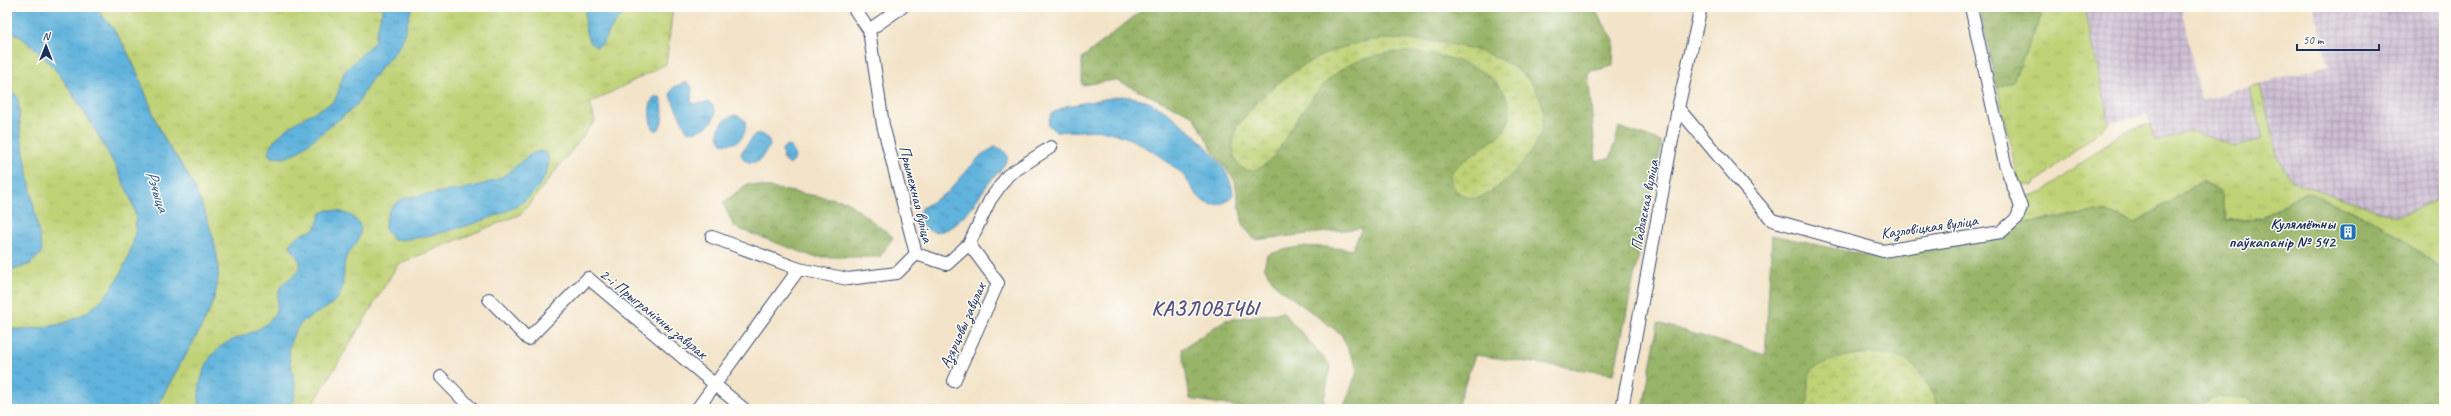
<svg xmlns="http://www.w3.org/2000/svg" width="2451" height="416" font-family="Caveat,sans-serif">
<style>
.industrial{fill:url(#industrial-grid)}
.grass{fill:url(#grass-tufts);stroke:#6d806a}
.forest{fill:url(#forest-crowns);stroke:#597262}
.wetland{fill:url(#wetland-marsh);stroke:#6d806a}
.water{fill:url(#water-ripples);stroke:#3e719d}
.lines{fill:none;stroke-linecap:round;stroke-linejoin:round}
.minor-casing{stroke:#3b4a6e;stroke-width:14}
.minor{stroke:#fff;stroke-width:12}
.labels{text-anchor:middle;stroke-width:3;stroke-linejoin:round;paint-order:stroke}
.street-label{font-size:16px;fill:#1b2f5e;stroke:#fdfcf7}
.poi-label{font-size:16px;font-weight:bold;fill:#1b2f5e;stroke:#fdfcf7;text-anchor:end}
.water-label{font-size:17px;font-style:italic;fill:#345d8a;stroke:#fdfcf7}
.district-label{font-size:20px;font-weight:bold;letter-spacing:1px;fill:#545482;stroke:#fdfcf7}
</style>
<defs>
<pattern id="industrial-grid" width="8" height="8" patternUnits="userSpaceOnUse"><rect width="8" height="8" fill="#cdbed3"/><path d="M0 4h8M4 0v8" fill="none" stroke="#a69bae"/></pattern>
<pattern id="grass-tufts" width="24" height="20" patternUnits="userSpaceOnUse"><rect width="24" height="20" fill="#bfd276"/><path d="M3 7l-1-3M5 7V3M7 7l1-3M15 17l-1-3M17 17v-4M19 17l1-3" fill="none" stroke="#a4b568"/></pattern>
<pattern id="forest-crowns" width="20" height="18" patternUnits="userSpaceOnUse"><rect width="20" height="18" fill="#97b467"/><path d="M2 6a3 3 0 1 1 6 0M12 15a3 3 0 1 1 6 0" fill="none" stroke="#7a9358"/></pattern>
<pattern id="wetland-marsh" width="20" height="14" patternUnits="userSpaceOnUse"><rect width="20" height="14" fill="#bfd276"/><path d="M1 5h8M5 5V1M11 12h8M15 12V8" fill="none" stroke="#a4b568"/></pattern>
<pattern id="water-ripples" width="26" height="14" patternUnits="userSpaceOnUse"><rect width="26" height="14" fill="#61b3dc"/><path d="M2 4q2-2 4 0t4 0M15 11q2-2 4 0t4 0" fill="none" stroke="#4f92b6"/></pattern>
</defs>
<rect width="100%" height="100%" fill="#fdfcf7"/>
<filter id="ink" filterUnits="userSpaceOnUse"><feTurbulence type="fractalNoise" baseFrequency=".025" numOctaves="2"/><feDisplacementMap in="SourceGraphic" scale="8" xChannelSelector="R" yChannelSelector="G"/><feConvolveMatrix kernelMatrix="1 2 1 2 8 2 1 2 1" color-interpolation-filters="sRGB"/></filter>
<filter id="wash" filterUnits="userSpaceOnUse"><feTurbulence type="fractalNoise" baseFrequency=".012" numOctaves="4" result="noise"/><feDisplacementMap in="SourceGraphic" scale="16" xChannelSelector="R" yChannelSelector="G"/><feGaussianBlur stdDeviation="0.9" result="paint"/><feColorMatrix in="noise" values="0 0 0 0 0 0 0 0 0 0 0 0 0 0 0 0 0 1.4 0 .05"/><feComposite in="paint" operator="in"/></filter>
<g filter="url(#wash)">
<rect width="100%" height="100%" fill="#f3e3c8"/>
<path class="industrial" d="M 2085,7 L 2181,7 L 2201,100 L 2249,87 L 2262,139 L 2235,146 L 2192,131 L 2155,142 L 2147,114 L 2109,123 Z
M 2314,7 L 2444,7 L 2444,198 L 2396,216 L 2292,181 L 2279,162 L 2260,84 L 2328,65 Z"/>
<path class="grass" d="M 94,7 L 673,7 L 666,64 L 590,103 L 595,121 L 521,214 L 398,264 L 310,409 L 156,409 C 165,391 175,373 185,356 C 201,328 221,298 218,263 C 215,238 204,209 193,185 C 184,165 168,148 159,128 C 139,82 132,44 94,7 Z
M 1979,7 L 2085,7 L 2109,123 L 2033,185 L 2019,183 Z
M 7,28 C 26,39 45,57 59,74 C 77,98 135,192 136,218 C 137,236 129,257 121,273 C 95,321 59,330 7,329 L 7,272 L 31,264 L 18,99 L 7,83 Z
M 2260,84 L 2279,162 L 2292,181 L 2396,216 L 2444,198 L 2444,269 L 2374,220 L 2306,192 L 2261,218 L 2226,220 L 2220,191 L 2202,181 L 2136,223 L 2103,211 L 2024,223 L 2028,210 L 2026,197 L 2044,191 L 2123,132 L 2150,124 L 2155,142 L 2192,131 L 2235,146 L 2262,139 L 2249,87 Z"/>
<path class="forest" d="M 1146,7 L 1593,7 L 1614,40 L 1613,66 L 1588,72 L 1596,161 L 1611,157 L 1619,127 L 1662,142 L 1614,374 L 1475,355 L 1456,409 L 1343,409 L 1358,369 L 1341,334 L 1276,286 L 1264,267 L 1267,255 C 1302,243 1317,246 1352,250 L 1362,228 L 1255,240 L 1243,226 L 1235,181 L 1214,153 L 1194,116 L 1115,80 L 1082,85 L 1082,58 Z
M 1979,7 L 2040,7 L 2041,17 L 2013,81 L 1997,88 Z
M 2202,181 L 2220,191 L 2227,220 L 2261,218 L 2306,192 L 2374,220 L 2444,269 L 2444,409 L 1643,409 L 1658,323 L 1765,355 L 1772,235 L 1878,258 L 1999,238 L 2024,223 L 2103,211 L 2136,223 Z
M 747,184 L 846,201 L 893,237 L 880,257 L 814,257 L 734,227 L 723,203 Z
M 1283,312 L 1331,366 L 1323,404 L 1284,409 L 1250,409 L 1190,399 L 1182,349 L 1225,320 Z"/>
<path class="wetland" d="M 1382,39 C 1430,39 1511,45 1537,92 C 1550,116 1542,136 1527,157 C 1516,171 1495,193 1477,198 C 1470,199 1463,196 1458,192 C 1424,162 1514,148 1510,111 C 1507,68 1440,52 1405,52 C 1388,52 1371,56 1356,62 C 1327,73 1306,105 1290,130 C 1283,142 1275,158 1263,166 C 1235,184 1225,143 1239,124 C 1273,79 1325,44 1382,39 Z
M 1868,353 C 1877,353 1886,353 1894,355 C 1915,360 1934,389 1938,409 L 1804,409 C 1811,400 1808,393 1808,382 C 1807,360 1852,355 1868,353 Z
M 2219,396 L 2246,398 L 2266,409 L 2200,409 L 2211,399 Z"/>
<path class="water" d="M 7,7 L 94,7 C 131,43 140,83 159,128 C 167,148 184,165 193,185 C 204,209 215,238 218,263 C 221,298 201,328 185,356 C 175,373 165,391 156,409 L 7,409 L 7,329 C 58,331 95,320 121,273 C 129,257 137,236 136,218 C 135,192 77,98 59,74 C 45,57 26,39 7,28 Z
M 383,7 L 412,7 L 401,44 L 371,80 L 356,106 L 299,151 L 285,158 L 271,157 L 268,153 C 272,132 314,112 332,103 L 337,96 L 344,72 L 374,42 Z
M 585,7 L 631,7 L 614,24 L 602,44 L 596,47 C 582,40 586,20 585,7 Z
M 7,83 L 18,99 L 20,130 L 42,251 C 34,265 21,267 7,272 Z
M 683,83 L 687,83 L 692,87 L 691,101 L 693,104 L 709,102 C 726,116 703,135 687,131 L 671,98 L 670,94 L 674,87 Z
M 1122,96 C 1130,97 1138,98 1146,101 C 1173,111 1233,164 1233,194 C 1227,203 1217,208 1206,203 C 1194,196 1189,180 1179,171 C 1157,153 1132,136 1104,131 C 1088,129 1072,133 1055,131 L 1048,125 L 1051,114 L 1066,106 Z
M 654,97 L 660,97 C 664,104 664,124 658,130 L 655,130 C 648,124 648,104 654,97 Z
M 736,115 L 745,120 C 748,136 737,147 722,143 C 712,131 724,117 736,115 Z
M 755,134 C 764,133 769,137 770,146 L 759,161 C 751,164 743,162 741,153 Z
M 785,146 L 791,147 L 795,155 L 794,161 L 790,165 L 783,160 L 782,149 Z
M 995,147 C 1002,148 1005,151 1008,157 C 1004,168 995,175 988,184 C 974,202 949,249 921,225 L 918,215 L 922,208 L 948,192 L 981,155 Z
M 541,151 L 546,153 C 550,160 549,166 546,173 C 540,187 528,200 515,207 C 489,221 422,241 393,240 L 385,228 C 385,213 392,204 405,198 C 436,192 469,191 498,179 C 514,172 525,153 541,151 Z
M 328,210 C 341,210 364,217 360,234 C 358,244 348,251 345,261 C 342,274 346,288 337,299 C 321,317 301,312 291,341 C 284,363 301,383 293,401 L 282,409 L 201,409 C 197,398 199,387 202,376 C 217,329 250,344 272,318 C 280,309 275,295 281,286 C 288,277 306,273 298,258 C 295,253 292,250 290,245 C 295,234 305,234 315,229 L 321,213 Z"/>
</g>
<g filter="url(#ink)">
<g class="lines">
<g class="minor-casing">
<path id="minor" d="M 853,7 L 869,30 L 883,125 L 916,254
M 869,30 L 902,7
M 1678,108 L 1772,220 L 1883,251 L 2001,232 L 2017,218 L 2021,207 L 2005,164 L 1971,7
M 712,237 L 799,269 L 848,279 L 897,273 L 916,254
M 916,254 L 947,264 L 969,244 L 990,200 L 1008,175 L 1051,147
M 489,299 L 528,339 L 588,278 L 744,409
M 441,377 L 472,409
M 954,381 L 998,283 L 969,244
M 697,409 L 799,269
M 1622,409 L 1678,108 L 1701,7"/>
</g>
<use href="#minor" class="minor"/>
</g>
</g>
<defs>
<g id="building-square" transform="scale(0.9)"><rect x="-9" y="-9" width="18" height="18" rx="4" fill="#1f6fb2" stroke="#fdfcf7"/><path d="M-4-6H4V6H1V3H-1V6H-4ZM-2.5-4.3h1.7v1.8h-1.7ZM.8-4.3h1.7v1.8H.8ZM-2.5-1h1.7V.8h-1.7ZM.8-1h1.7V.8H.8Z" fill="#fff"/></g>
</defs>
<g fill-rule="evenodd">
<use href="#building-square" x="2348" y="232"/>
</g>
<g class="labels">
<g class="street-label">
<text transform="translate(917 194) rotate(76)" y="6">Прымежная вуліца</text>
<text transform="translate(1644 205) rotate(-79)" y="6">Падляская вуліца</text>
<text transform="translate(1929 226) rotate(-8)" y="6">Казловіцкая вуліца</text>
<text transform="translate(654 313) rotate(39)" y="6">2-і Прыгранічны завулак</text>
<text transform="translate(962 325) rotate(-66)" y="6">Азярцовы завулак</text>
</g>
<g class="poi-label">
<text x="2335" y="229">Кулямётны<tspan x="2335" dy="18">паўкапанір № 542</tspan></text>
</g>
<g class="water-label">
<text transform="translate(158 191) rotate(72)" y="6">Рэчыца</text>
</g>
<g class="district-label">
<text x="1205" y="315">КАЗЛОВІЧЫ</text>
</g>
</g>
<rect width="2451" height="416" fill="none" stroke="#fdfcf7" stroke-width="24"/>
<g transform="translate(46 46)" stroke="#fdfcf7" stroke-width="3" paint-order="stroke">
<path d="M0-3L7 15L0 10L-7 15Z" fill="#1b2f5e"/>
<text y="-6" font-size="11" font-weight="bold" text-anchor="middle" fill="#1b2f5e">N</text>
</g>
<path d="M2297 44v6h82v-6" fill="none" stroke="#1b2f5e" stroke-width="2"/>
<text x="2303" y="44" font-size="12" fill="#1b2f5e" stroke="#fdfcf7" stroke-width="3" paint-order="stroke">50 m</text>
</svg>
